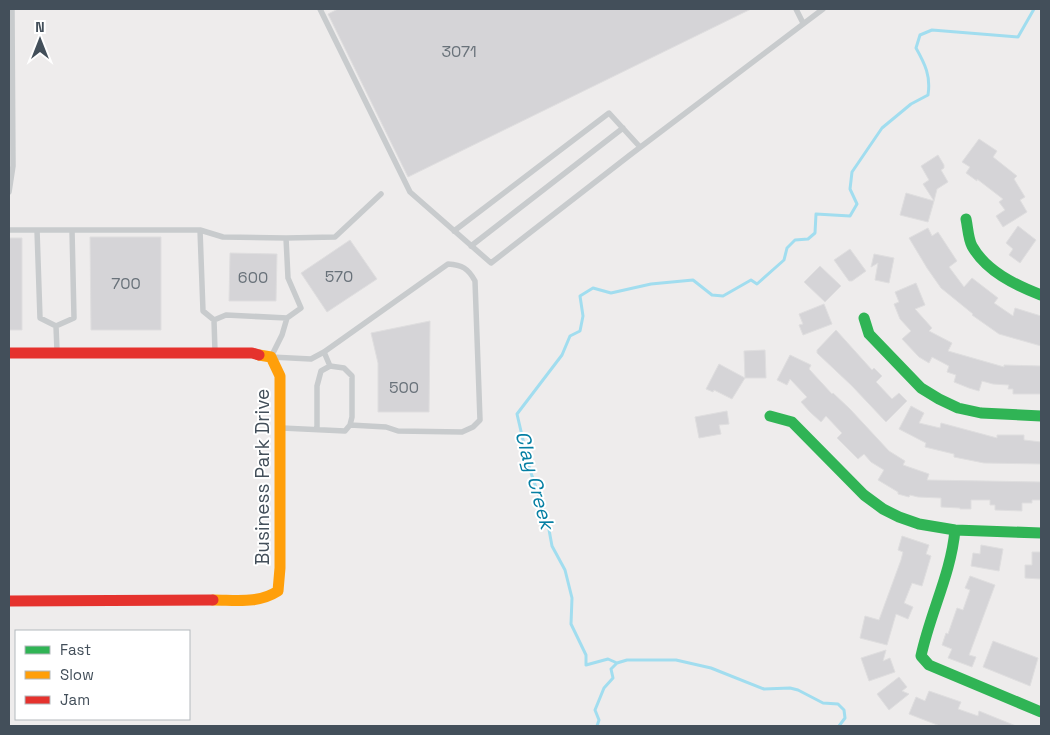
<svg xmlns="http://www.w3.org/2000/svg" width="1050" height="735" font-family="'Space Grotesk',sans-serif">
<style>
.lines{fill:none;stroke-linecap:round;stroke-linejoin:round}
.stream{stroke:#a1ddef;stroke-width:3}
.building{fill:#d5d4d7;stroke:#dfdedf}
.lane{stroke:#c8cbcd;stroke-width:5.5}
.fast{stroke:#30b455;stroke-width:11}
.slow{stroke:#ff9f0a;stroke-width:11}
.jam{stroke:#e5322d;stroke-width:11}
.labels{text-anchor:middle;stroke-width:4;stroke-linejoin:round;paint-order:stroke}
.number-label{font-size:16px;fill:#69727a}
.street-label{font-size:19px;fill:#434f5a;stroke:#fff}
.water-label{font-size:20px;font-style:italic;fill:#057fa3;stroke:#fff}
</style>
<rect width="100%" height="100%" fill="#eeecec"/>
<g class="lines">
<path class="stream" d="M 617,663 L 608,659 L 586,665 L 586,655 L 571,624 L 572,598 L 565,570 L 552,546 L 547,519 L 530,470 L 517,414 L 562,355 L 570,336 L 580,331 L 583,316 L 580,296 L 593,288 L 611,293 L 651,284 L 693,280 L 712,295 L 723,296 L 751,280 L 757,284 L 784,260 L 787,248 L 795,240 L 808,239 L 815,233 L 816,214 L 850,216 L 857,204 L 850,189 L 852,172 L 882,128 L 911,104 L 928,95 C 931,76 925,64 916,48 L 920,35 L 932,30 L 1018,37 L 1034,9
M 597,726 L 599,720 L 595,710 L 604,688 L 613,678 L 611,669 L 617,663 L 627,660 L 676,660 L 711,668 L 764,689 L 790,688 L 798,690 L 823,703 L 838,704 L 844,710 L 845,718 L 839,726"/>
</g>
<path class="building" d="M 338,9 L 751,9 L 408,177 L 328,14 Z
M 979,139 L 997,151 L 993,157 L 1017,176 L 1014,179 L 1025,197 L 1020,200 L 1027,212 L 1003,227 L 996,216 L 1005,210 L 999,202 L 1003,199 L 977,179 L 977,181 L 966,173 L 970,167 L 962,162 Z
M 938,155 L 944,165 L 944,168 L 941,170 L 948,182 L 937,189 L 934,201 L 923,184 L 929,180 L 921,166 Z
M 906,193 L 934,201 L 928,222 L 900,215 Z
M 1018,226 L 1036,240 L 1020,263 L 1009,255 L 1013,249 L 1006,243 Z
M 928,228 L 932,236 L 938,232 L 957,261 L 949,267 L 964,287 L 972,278 L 998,298 L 994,303 L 1013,316 L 1015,308 L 1041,316 L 1041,346 L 999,334 L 972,315 L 973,314 L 941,288 L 927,268 L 909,238 Z
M 90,237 L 161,237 L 161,330 L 91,330 Z
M 9,238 L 22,238 L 22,330 L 9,330 Z
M 350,240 L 377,279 L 327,312 L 301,273 Z
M 850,249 L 866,271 L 852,281 L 849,281 L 834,260 Z
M 230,253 L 277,254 L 276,301 L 229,301 Z
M 874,254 L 894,258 L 889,283 L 875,280 L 878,263 L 871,267 Z
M 820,266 L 841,286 L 825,302 L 804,282 Z
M 916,283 L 925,305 L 915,309 L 932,328 L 929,331 L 952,343 L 948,351 L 1004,367 L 1004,365 L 1041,366 L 1041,394 L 1013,394 L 1013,389 L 1008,389 L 1009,385 L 993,384 L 982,381 L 979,391 L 969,388 L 954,382 L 956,375 L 947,372 L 949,366 L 932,357 L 929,363 L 919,357 L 902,339 L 911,331 L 900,319 L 894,304 L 899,302 L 895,292 Z
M 824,304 L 832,324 L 803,335 L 799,325 L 803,324 L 799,314 Z
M 430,321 L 429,412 L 378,412 L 378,363 L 371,333 Z
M 836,330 L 872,370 L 874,368 L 882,376 L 876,382 L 892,399 L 899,393 L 907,401 L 886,422 L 852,386 L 817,353 L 817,350 Z
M 765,350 L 766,378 L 745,378 L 744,351 Z
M 790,355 L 811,365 L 809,369 L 832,394 L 833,393 L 850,409 L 889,451 L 905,461 L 903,465 L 929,474 L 927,480 L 1041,482 L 1041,500 L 1032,500 L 1032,503 L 1022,503 L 1022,511 L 995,510 L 995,505 L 990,505 L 990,500 L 971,500 L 971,509 L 960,509 L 960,508 L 941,507 L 941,498 L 918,497 L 910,495 L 909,497 L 898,494 L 898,492 L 878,480 L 884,470 L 871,462 L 864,454 L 858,459 L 837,438 L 842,433 L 826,416 L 821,422 L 810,412 L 801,402 L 807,397 L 790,379 L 787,385 L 777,380 Z
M 719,364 L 745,378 L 732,399 L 714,390 L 713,392 L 706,389 Z
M 911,406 L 924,413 L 919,423 L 940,428 L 941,423 L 997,438 L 997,435 L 1024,435 L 1024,440 L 1041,442 L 1041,464 L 984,463 L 954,457 L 954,454 L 925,447 L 926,443 L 899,429 Z
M 727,411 L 729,424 L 719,425 L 721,434 L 699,438 L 695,417 Z
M 902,536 L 929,545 L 926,554 L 931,556 L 922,586 L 912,583 L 904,603 L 913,607 L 908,619 L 896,614 L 887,645 L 860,638 L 865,616 L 879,620 L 901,560 L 903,552 L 898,550 Z
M 981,545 L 1003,549 L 999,571 L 971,566 L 973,553 L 980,554 Z
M 1032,552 L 1041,552 L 1041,579 L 1025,578 L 1025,565 L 1032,565 Z
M 970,576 L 995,585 L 969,655 L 976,657 L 972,667 L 948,658 L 952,649 L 942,645 L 946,633 L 948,634 L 957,608 L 963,610 L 970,590 L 965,588 Z
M 993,641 L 1038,658 L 1030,686 L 983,667 Z
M 886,650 L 883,661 L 890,658 L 895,672 L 869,681 L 861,658 Z
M 899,677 L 907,687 L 902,691 L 909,694 L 889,710 L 877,694 Z
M 929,691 L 961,702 L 958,709 L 978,716 L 979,711 L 1016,726 L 940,726 L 909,714 L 916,697 L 925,701 Z"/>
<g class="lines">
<path class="lane" d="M 320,9 L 410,192 L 491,263 L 630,155 L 823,9
M 796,9 L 803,23
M 9,192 L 13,166 L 12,9
M 9,230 L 200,230 L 223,237 L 286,238 L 288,278 L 301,308 L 287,318
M 37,230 L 40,318 L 56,326
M 200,230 L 203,311 L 214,320 L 215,352
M 454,231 L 609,113 L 640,147
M 286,238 L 335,237 L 381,194
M 471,246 L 623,128
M 214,320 L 226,315 L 287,318 L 282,335 L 271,357 L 311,359 L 324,352 L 448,264 C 462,265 468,268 475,281 L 480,420 L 473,427 L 462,432 L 398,431 L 386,427 L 350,425
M 57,351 L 56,326 L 74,318 L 72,230
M 324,352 L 330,366
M 282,428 L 345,431 L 350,425 L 352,417 L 352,376 L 344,368 L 330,366 L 321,371 L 317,386 L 317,429"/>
<path class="fast" d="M 966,219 C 968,228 968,238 972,246 C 986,271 1015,285 1041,295
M 864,318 L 869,334 L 921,388 L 939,399 L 958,408 L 981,413 L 1041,416
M 770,416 L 792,422 L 864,495 L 883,509 L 899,517 L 919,524 L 955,530 L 1041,533
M 955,530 C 951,574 930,613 921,656 L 929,665 L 1041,712"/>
<path class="slow" d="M 213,600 C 236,600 258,604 278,591 L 280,568 L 280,376 L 271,357 L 259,355"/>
<path class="jam" d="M 9,353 L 252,353 L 259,355
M 9,601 L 213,600"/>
</g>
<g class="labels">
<g class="number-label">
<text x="459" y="57">3071</text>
<text x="339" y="282">570</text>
<text x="253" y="283">600</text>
<text x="126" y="289">700</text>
<text x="404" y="393">500</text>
</g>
<g class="street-label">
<text transform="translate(262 477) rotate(-90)" y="7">Business Park Drive</text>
</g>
<g class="water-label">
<text transform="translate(535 480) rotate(75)" y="7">Clay Creek</text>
</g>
</g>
<rect width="1050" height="735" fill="none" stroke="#434f5a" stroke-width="20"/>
<rect x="15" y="630" width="175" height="90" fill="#ffffff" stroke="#b4b9bd"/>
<rect x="25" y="646" width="25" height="8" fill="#30b455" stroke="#b4b9bd"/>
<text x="60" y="655" font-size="15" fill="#434f5a">Fast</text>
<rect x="25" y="671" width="25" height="8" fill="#ff9f0a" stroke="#b4b9bd"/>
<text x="60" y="680" font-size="15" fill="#434f5a">Slow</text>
<rect x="25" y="696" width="25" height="8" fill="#e5322d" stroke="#b4b9bd"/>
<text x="60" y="705" font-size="15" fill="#434f5a">Jam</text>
<g transform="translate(40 40)" stroke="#ffffff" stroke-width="4" paint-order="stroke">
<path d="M0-4L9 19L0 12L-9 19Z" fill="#434f5a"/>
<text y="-8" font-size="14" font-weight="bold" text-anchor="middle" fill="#434f5a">N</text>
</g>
</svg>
